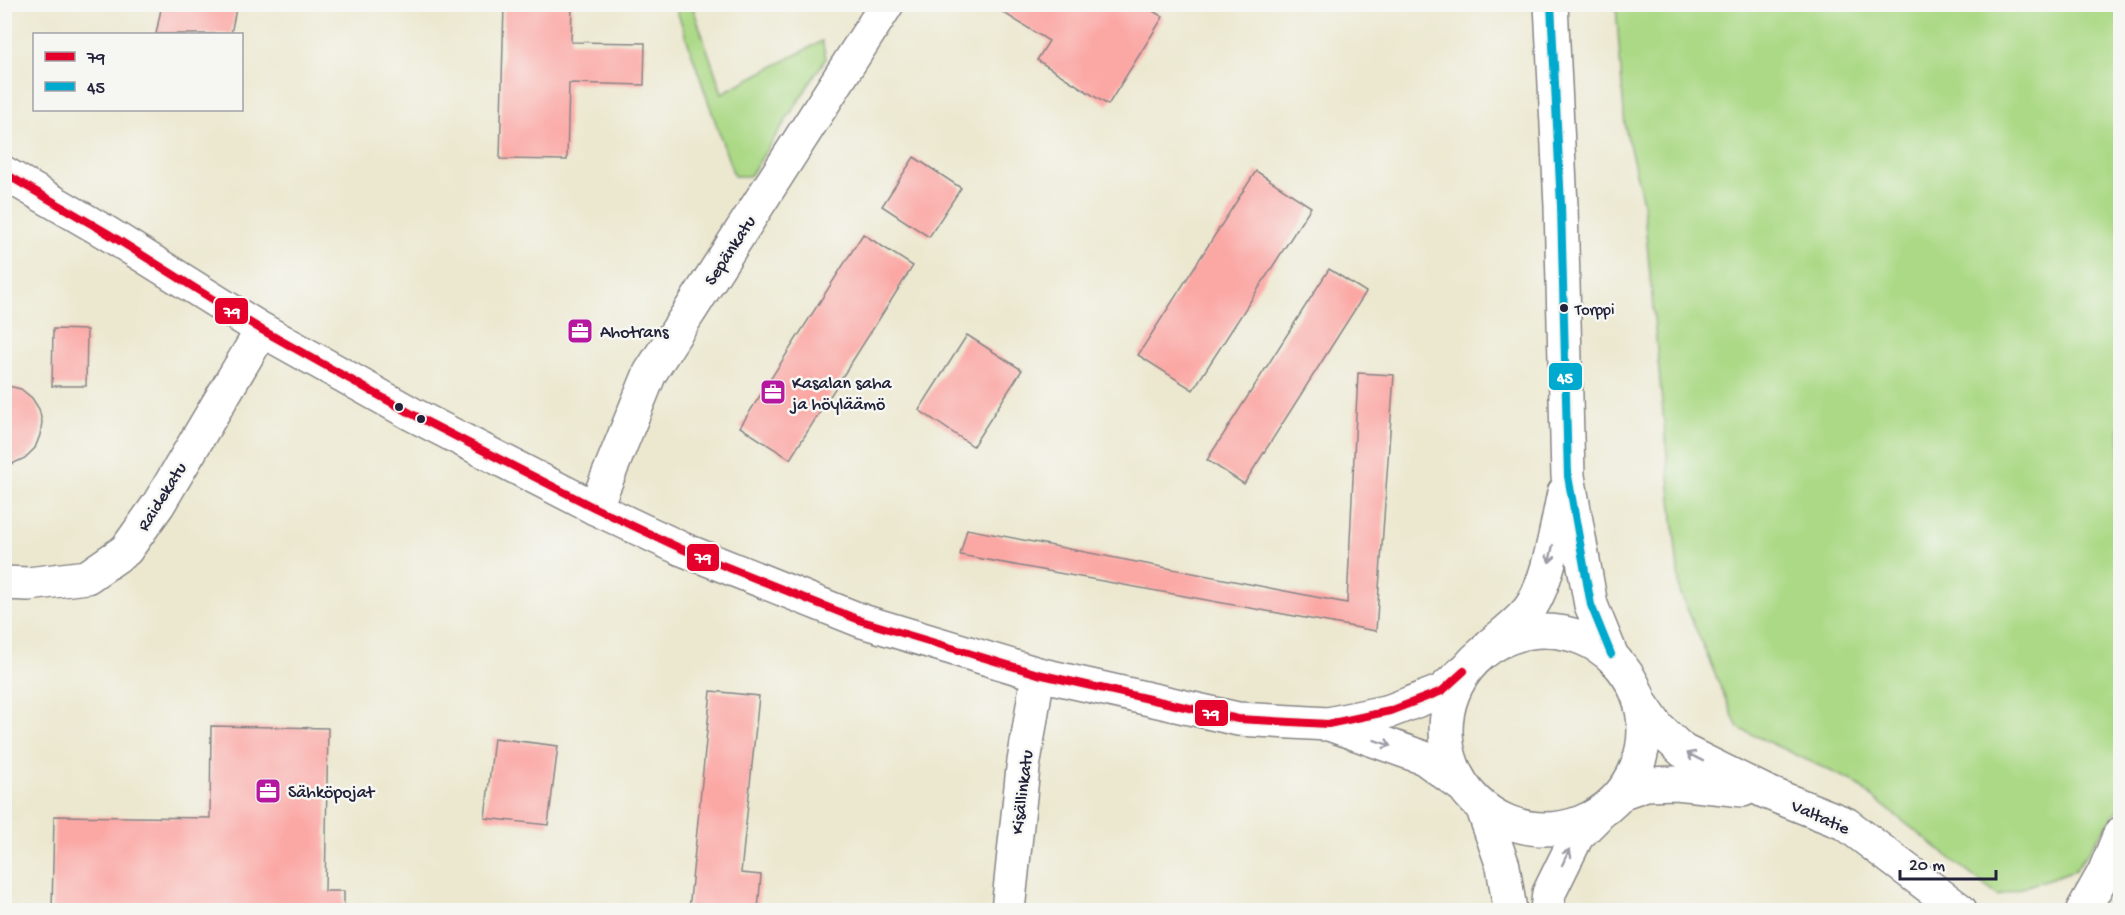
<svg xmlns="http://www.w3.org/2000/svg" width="2125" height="915" font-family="'Gochi Hand',sans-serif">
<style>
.green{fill:#abd985;stroke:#667e60;stroke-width:1.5}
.building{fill:#fba8a5}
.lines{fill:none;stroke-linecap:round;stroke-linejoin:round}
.minor-casing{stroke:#878586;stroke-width:36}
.major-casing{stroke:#878586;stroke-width:36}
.minor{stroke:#fff;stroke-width:33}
.major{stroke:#fff;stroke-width:33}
.bus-1-casing{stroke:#f6f6f2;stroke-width:12}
.bus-2-casing{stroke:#f6f6f2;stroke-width:12}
.bus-1{stroke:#e4002b;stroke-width:8}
.bus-2{stroke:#00a9ce;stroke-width:8}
.oneway{stroke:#9c9ca7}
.bus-dot{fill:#22223b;stroke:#f6f6f2;stroke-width:2}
.labels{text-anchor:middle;stroke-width:5;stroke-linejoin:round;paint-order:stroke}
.bus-label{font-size:16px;fill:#22223b;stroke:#f6f6f2;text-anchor:start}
.street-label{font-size:18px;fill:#22223b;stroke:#f6f6f2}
.poi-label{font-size:18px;fill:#22223b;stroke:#f6f6f2;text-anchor:start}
.line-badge{stroke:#f6f6f2;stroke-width:2}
.badge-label{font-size:16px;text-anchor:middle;font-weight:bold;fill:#fff}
</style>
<rect width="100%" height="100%" fill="#f6f6f2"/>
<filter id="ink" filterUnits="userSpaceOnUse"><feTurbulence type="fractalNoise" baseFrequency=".0167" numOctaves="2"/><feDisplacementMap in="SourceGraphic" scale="12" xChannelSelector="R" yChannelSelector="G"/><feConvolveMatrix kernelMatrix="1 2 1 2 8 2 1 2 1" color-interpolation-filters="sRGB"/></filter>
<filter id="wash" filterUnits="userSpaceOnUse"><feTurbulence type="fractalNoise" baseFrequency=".008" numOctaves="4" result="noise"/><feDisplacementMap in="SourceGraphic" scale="24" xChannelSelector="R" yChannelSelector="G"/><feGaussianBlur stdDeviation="1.35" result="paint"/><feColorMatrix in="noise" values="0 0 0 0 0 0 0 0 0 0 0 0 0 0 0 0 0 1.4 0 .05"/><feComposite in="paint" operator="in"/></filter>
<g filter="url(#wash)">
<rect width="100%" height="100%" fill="#ece8d0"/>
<path class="green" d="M 675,5 L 692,5 L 722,93 L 822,41 L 826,58 L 750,176 L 734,176 Z
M 1616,5 L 2120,5 L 2120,807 L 2075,870 L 1998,896 L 1852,781 L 1738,728 L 1680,592 L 1643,202 L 1625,127 Z"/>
<g id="blocks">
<path class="building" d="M 162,4 L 237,4 L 231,34 L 156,34 Z
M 504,4 L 572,4 L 571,42 L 645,43 L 644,85 L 569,83 L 567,160 L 500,159 Z
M 991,5 L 1143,5 L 1163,17 L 1108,105 L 1037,60 L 1049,41 Z
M 914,157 L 961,188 L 929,237 L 882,206 Z
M 1256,171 L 1311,207 L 1193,390 L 1138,355 Z
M 863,234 L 913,266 L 790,459 L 740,427 Z
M 1329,269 L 1366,292 L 1244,484 L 1207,460 Z
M 53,329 L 87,330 L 86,386 L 52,386 Z
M 967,335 L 1022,370 L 973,446 L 919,410 Z
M 1358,373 L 1394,375 L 1376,631 L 960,555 L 967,529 L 1347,603 Z
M 4,385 L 21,389 L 32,398 L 39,409 L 42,422 L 40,435 L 35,448 L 25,458 L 12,464 L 4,465 Z
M 711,691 L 759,696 L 741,873 L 761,875 L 758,910 L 689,910 Z
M 211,726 L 328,728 L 325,891 L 344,891 L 344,910 L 52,910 L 54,816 L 210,818 Z
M 494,738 L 558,746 L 548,825 L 485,818 Z"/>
</g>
</g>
<g filter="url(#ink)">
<use href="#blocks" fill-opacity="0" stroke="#878586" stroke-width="1.5"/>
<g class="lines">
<g class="minor-casing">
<path id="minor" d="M 1551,4 L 1561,206 L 1568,476 L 1591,605 L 1611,654
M 595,508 L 650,373 L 887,4
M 4,583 L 28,584 L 87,577 L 126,550 L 158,505 L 262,330
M 1489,646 C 1502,635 1516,625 1527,612 C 1548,588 1557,524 1564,493
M 1008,910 L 1023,768 L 1038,674
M 2083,910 L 2104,873 L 2120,834"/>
</g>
<g class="major-casing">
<path id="major" d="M 4,173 L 107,233 L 262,330 L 412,414 L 595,508 L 682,549 L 862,621 L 1038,674 L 1238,719 L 1328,724 L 1390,711 L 1442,691 L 1464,671
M1446 730a99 99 0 1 1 198 0a99 99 0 1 1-198 0Z
M 1642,705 L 1658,728 L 1683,751 L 1766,792 L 1846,824 L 1960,910
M 1329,724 L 1424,758 L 1461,785
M 1623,792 L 1646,784 L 1676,783 L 1743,790
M 1483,809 L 1503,866 L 1510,910
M 1547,910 L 1549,893 L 1577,836 L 1597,816"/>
</g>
<use href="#minor" class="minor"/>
<use href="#major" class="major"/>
<g class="bus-1-casing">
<path id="bus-1" d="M 4,173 L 107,233 L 262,330 L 412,414 L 595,508 L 682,549 L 862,621 L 1038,674 L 1238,719 L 1328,724 L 1390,711 L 1442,691 L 1464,671"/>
</g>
<g class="bus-2-casing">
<path id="bus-2" d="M 1551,4 L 1561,206 L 1568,476 L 1591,605 L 1611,654"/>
</g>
<use href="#bus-1" class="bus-1"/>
<use href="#bus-2" class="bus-2"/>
</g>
<defs><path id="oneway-shaft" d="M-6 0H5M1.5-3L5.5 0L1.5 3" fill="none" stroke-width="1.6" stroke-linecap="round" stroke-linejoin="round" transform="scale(1.5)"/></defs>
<g class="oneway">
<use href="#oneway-shaft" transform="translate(1551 554) rotate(102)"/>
<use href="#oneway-shaft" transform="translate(1383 743) rotate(19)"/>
<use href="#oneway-shaft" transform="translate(1695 757) rotate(-153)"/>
<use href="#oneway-shaft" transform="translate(1566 857) rotate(-64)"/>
</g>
</g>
<defs>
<g id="office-square" transform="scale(1.35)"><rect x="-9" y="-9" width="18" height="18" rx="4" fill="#b5179e" stroke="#f6f6f2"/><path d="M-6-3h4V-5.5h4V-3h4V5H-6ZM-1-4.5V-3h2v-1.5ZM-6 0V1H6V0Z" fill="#fff"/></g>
</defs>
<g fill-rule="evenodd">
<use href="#office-square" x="580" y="331"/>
<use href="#office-square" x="773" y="392"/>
<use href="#office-square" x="268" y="791"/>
</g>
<g class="bus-dot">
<circle cx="1564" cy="308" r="5"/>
<circle cx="399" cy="407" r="5"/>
<circle cx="421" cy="419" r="5"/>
</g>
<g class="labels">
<g class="bus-label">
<text x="1575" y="314">Torppi</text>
</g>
<g class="street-label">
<text transform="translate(729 250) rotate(-57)" y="6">Sepänkatu</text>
<text transform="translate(161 496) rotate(-58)" y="6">Raidekatu</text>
<text transform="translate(1021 792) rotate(-83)" y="6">Kisällinkatu</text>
<text transform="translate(1821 816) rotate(24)" y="6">Valtatie</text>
</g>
<g class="poi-label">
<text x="600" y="337">Ahotrans</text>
<text x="792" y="388">Kasalan saha<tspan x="792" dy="21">ja höyläämö</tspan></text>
<text x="288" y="797">Sähköpojat</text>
</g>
</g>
<g class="line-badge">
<rect x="214" y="297" width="35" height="28" rx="6" fill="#e4002b"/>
<rect x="1548" y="362" width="35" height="29" rx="6" fill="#00a9ce"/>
<rect x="686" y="543" width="34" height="29" rx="6" fill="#e4002b"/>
<rect x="1194" y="699" width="35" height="28" rx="6" fill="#e4002b"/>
</g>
<g class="badge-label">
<text x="232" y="317">79</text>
<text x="1565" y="383">45</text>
<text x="703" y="563">79</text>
<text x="1211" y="719">79</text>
</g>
<rect width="2125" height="915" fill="none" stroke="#f6f6f2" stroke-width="24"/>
<rect x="33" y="33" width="210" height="78" fill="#f6f6f2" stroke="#a1a1a9" stroke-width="1.5"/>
<rect x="45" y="52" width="30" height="9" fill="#e4002b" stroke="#a1a1a9" stroke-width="1.5"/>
<text x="87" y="63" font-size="18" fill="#22223b">79</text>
<rect x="45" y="82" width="30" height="9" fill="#00a9ce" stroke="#a1a1a9" stroke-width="1.5"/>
<text x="87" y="93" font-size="18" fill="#22223b">45</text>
<path d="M1900 870v9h96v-9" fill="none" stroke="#22223b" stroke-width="3"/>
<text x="1909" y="870" font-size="18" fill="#22223b" stroke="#f6f6f2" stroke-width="4.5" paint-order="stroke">20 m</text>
</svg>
